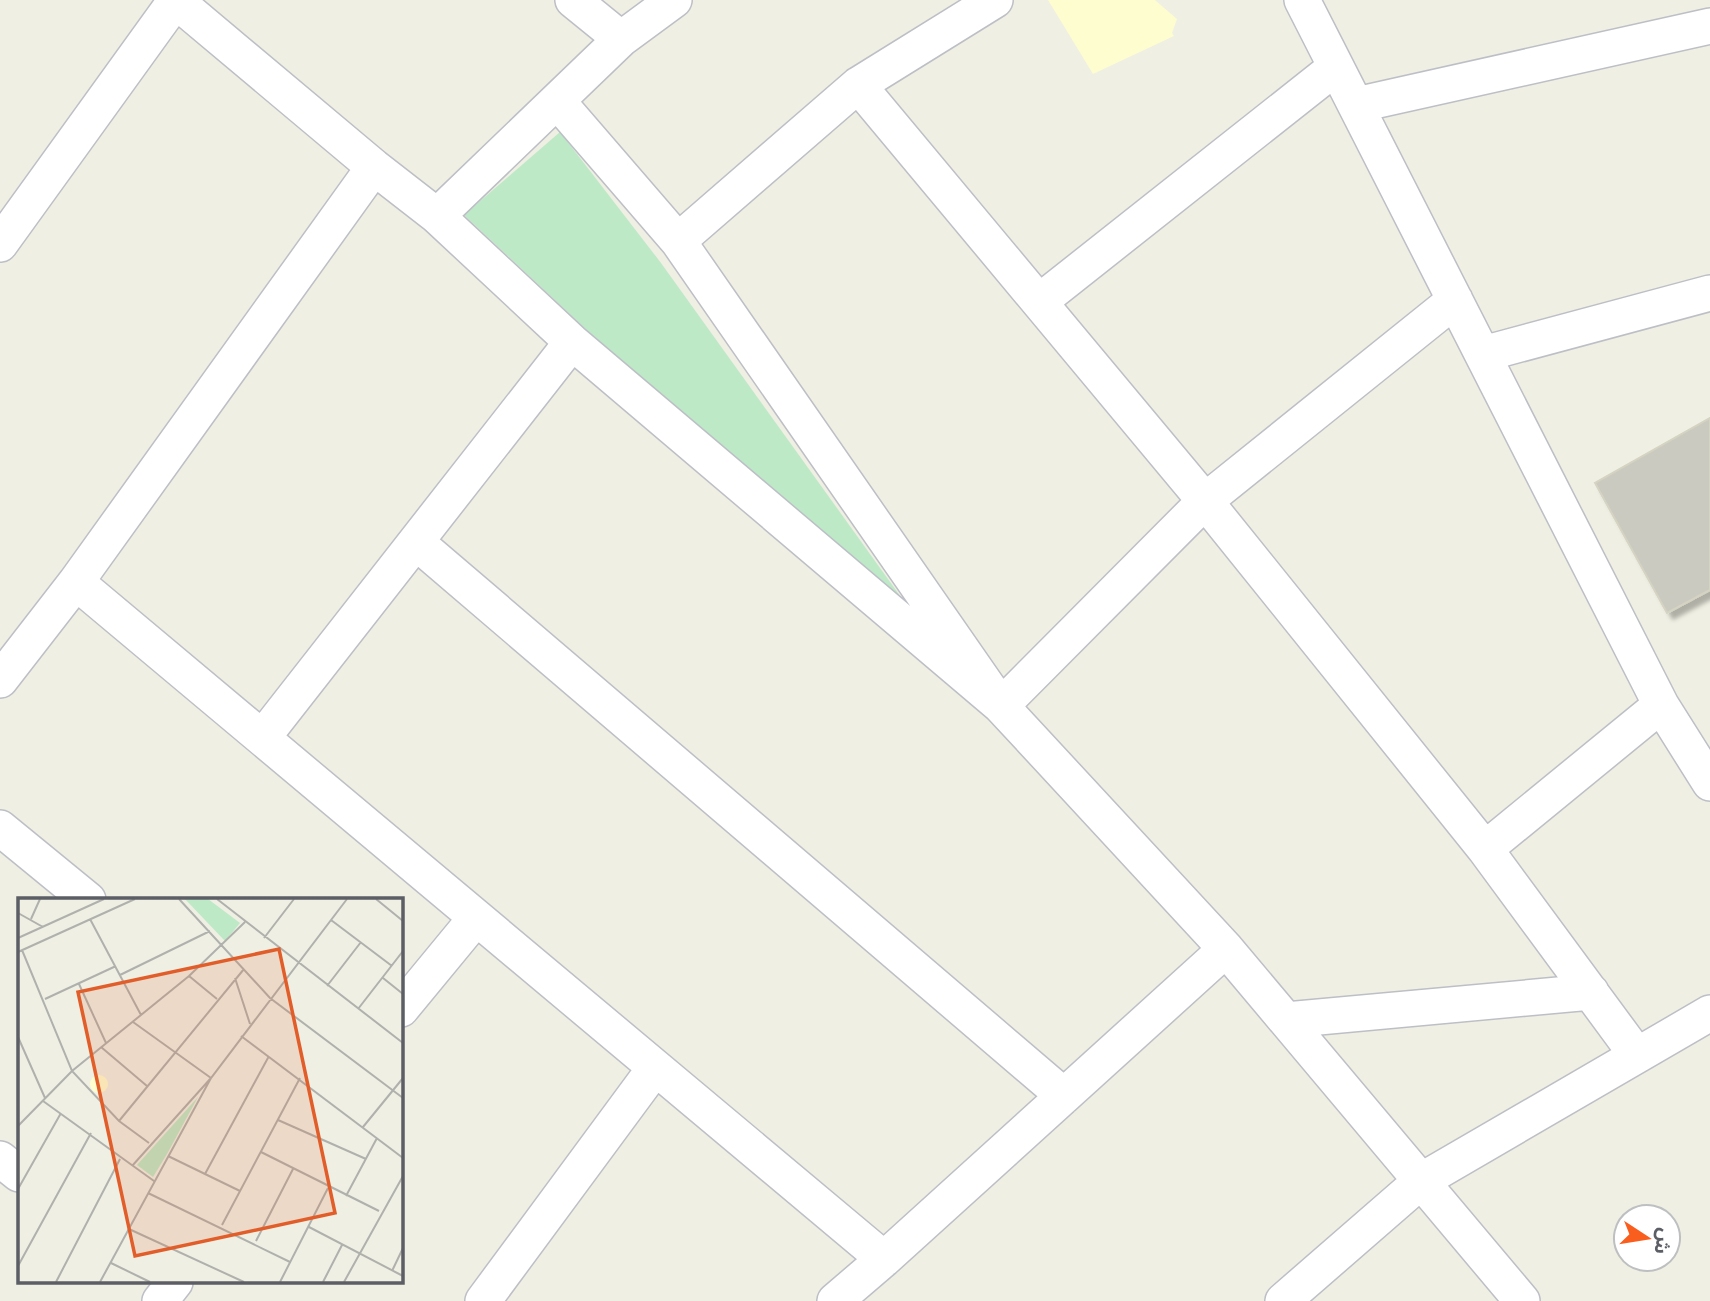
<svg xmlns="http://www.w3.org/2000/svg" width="1710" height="1301" font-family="'Sofia Sans Condensed','Noto Sans Arabic',sans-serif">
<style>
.green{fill:#bde9c7}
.sand{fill:#fefdd0}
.building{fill:#cacac0;stroke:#d5d3c1;stroke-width:2;filter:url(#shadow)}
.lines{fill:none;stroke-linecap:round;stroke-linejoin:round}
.minor-casing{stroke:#bdbfc6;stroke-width:38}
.minor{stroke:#fff;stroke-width:35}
.inset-road{fill:none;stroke:#b0b1ad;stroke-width:2}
.view{fill:#e15e2a;fill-opacity:0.15;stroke:#e15e2a;stroke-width:3.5}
.inset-edge{fill:none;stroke:#5b5e65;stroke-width:3.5}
</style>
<defs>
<filter id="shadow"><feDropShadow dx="6" dy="6" stdDeviation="2" flood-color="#0004"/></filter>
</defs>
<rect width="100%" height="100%" fill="#efefe3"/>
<path class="green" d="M 560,132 L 661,263 L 903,600 L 590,333 L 464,215 Z"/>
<path class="sand" d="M 1048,0 L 1155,0 L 1177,19 L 1172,33 L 1174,36 L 1093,74 Z"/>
<path class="building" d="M 1710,418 L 1710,590 L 1667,613 L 1595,483 Z"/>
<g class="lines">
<g class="minor-casing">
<path id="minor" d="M 175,0 L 374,167 L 437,216 L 572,342 L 1001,706 L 1205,501 L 1455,300
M 573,0 L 621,39
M 1302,0 L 1661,705 L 1710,783
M 858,85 L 1205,501 L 1485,849 L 1636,1054
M 558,102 L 678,241 L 1001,706 L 1226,949 L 1522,1301
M 1356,105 L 1710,26
M 437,216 L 621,39 L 674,0
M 678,241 L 858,85 L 995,0
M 0,244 L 176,0
M 1039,302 L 1336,67
M 1483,354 L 1710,293
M 416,542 L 1064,1096
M 76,582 L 884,1259
M 0,680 L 76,582 L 374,167
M 263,737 L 572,342
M 0,828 L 88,900
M 1485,849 L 1661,705
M 401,1009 L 476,918
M 1286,1020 L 1591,992
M 0,1159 L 19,1174
M 160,1301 L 175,1282
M 483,1301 L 655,1068
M 835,1301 L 884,1259 L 1226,949
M 1283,1301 L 1421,1181 L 1710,1013"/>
</g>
<use href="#minor" class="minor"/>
</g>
<g transform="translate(18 898)">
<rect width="385" height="385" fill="#efefe3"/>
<path d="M 167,1 L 190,1 L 222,25 L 207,43 ZM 180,199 L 149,256 L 135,279 L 119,267 Z" fill="#bde9c7"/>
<path d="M72 186a9 9 0 1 1 18 0a9 9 0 1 1-18 0Z" fill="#fefdd0"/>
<path class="inset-road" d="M 161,1 L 252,100 L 385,200M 199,1 L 385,145M 358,1 L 385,23M 0,15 L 25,29M 13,21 L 22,1M 72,21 L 123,117M 313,22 L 374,68M 0,40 L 86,1M 246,40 L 276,1M 4,52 L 54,173 L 101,223 L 131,245M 0,54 L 117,1M 102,77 L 192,33M 171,78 L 199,101M 217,80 L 232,126M 365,80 L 385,96M 61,86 L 88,145M 309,88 L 343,44M 27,101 L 98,68M 340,111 L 385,53M 223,138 L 385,260M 0,139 L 27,200M 83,149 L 129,188M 25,203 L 136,283M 260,222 L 348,261M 101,223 L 226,71M 0,228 L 54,173 L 171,78 L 227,24M 345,229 L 385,180M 243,254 L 361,313M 150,258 L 222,293M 114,268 L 193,180 L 329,1M 187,276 L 251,158M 0,291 L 43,215M 130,295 L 272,364M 328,298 L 359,240M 204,327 L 282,180M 291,329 L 385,378M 111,331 L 226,384M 238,343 L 275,271M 93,365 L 132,384M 0,368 L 73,235M 374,373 L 385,350M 38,384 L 102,261M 82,384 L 193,180 L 115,124M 262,384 L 310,290M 305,384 L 324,347M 326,384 L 385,278"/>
<path class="view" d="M 261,51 L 317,315 L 117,358 L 60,94 Z"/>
<rect width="385" height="385" class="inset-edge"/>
</g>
<g transform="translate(1647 1238) rotate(102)"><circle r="33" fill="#ffffff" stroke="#bdbfc1" stroke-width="2"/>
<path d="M0-5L12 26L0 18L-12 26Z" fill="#f95e1f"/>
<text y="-10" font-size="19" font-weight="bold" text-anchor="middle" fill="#5b5e65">ش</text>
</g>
</svg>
